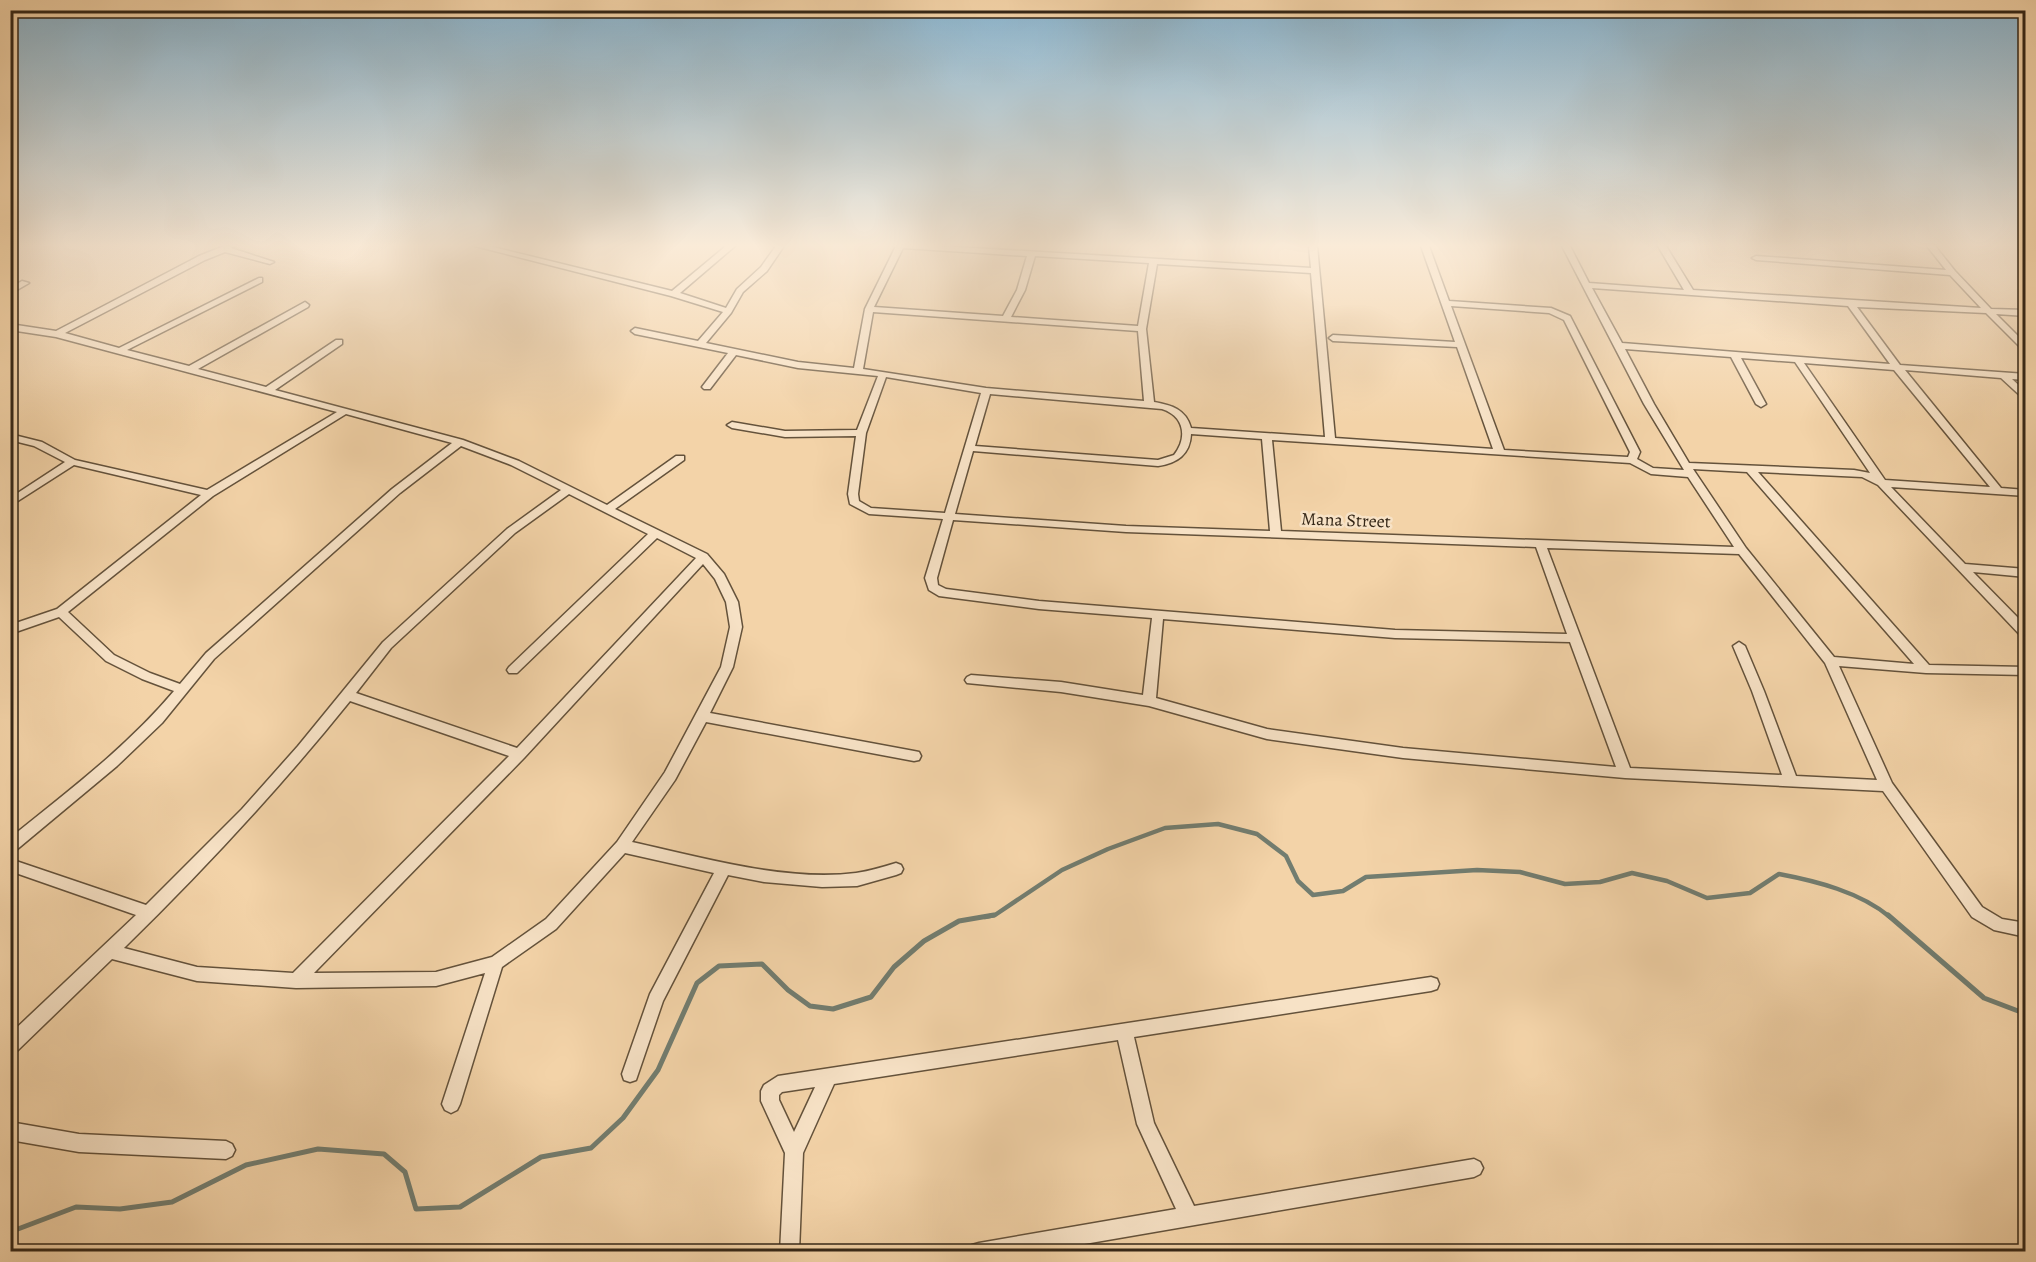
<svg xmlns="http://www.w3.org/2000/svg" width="2036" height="1262" font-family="Alegreya,serif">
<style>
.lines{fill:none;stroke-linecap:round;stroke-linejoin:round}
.stream-far1{stroke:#727d70;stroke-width:4.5}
.stream{stroke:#727d70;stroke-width:5}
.minor-casing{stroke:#64523b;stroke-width:3}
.minor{fill:#f7e2c6;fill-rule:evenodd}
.labels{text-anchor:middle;stroke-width:5;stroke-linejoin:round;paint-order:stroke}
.street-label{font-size:18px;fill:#352717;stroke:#f7e2c6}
</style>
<rect width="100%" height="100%" fill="#f3d3a8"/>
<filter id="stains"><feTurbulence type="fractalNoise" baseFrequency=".00333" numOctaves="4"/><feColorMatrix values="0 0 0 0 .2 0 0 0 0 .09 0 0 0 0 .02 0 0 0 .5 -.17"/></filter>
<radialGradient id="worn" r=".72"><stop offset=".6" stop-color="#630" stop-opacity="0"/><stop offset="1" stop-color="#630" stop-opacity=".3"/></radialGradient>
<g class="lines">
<path class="stream-far1" d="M 985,917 L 995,915 L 1062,870 L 1108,849 L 1165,828 L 1218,824 L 1257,834 L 1286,856 L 1298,881 L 1313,895 L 1343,891 L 1366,877 L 1477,870 L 1520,872 L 1565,884 L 1600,882 L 1632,873 L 1667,881 L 1707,898 L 1750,893 L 1779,874 C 1816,881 1860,892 1890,917"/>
<path class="stream" d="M 1888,915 L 1984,998 L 2026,1014
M 10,1232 L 76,1207 L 120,1209 L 172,1202 L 246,1165 L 318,1149 L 384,1154 L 405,1172 L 416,1209 L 460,1207 L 541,1157 L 591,1148 L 623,1118 L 658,1070 L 697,983 L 719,966 L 762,964 L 788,990 L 810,1006 L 833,1009 L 871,997 L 894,967 L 924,941 L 959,921 L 994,915"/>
<g class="minor-casing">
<path id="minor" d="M 224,246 L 234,246 L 231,248 L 274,262 L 270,264 L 225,252 L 205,260 L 65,333 L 119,348 L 259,278 L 262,278 L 262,282 L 127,350 L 189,366 L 305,302 L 309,305 L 308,307 L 198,369 L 266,387 L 336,340 L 342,340 L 342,344 L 275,390 L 463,440 L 519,461 L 607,505 L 676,456 L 684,456 L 684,460 L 615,509 L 707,554 L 724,574 L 738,602 L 742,627 L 733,667 L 710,713 L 914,751 L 919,752 L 921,756 L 919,760 L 914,761 L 706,722 L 675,780 L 632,842 C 701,857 785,882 856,873 C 870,871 883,867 896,863 L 901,865 L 903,869 L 901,873 L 896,875 L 857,886 L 822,887 L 764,882 L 728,875 L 663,1001 L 636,1080 L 630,1082 L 624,1080 L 622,1074 L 650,994 L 714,873 L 625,853 L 556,929 L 502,967 L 460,1104 L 457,1110 L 451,1113 L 445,1110 L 442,1104 L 485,973 L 436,986 L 296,988 L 197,981 L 112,959 L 16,1052 L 10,1054 L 10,1034 L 136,915 L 10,871 L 10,859 L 146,905 L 242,809 L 298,746 L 383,642 L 507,529 L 561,490 L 511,465 L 461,446 L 400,493 L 214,659 L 162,723 L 117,766 L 15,851 L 10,853 L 10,838 C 67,792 127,747 174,691 L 142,679 L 106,661 L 59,617 L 10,634 L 10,625 L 57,609 L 201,495 L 74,465 L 10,506 L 10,498 L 65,462 L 34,446 L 10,440 L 10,434 L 42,442 L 75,460 L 207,490 L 337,412 L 56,337 L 10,330 L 10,324 L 56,331 L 199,256 ZM 346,414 L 452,443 L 392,489 L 206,653 L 180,684 L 150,673 L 114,655 L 68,612 L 213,496 ZM 569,494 L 648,534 L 509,667 L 507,670 L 509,673 L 517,673 L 657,538 L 696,558 L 517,748 L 356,693 L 391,648 L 515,533 ZM 703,564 L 715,579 L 726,602 L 730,627 L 721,667 L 665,772 L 617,842 L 546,919 L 492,957 L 436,972 L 314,973 L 524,758 ZM 350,701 L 509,756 L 293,973 L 197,967 L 124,948 C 204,870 280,788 350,701 Z
M 475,246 L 489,246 L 672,291 L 726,246 L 735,246 L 680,293 L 726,308 L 737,289 L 761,267 L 776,246 L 784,246 L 767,271 L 743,292 L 731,313 L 706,343 L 798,362 L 854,368 L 865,309 L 896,246 L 940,246 L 1311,268 L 1309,246 L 1317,246 L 1335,438 L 1493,449 L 1457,347 L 1333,341 L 1329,338 L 1333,335 L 1455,342 L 1421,246 L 1429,246 L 1449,301 L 1551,308 L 1570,316 L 1640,452 L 1637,459 L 1653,468 L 1684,470 L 1644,404 L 1562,246 L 1570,246 L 1589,283 L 1684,290 L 1658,246 L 1666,246 L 1693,290 L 1981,308 L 1950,275 L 1756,260 L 1752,258 L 1756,256 L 1946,270 L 1927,246 L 1935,246 L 1955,271 L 1991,309 L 2026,310 L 2026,316 L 1996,314 L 2026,344 L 2026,353 L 1986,313 L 1857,307 L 1900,365 L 2026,374 L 2026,380 L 2012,379 L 2026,392 L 2026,401 L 2001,378 L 1905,370 L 2001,488 L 2026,490 L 2026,496 L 1891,487 L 1965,564 L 2026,569 L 2026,577 L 1973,572 L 2026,626 L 2026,638 L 2022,637 L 1878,485 L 1862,477 L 1758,472 L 1929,665 L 2026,667 L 2026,675 L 1926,673 L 1839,666 L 1892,783 L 1982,907 L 2002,919 L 2026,923 L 2026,937 L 1994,930 L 1972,917 L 1883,791 L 1625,778 L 1403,758 L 1267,739 L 1149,706 L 1061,692 L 967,683 L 965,680 L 967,677 L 971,675 L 1061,682 L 1143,695 L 1152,618 L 1039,609 L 939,596 L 929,590 L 925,578 L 943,519 L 869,514 L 850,504 L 848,494 L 856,436 L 785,437 L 732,428 L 727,425 L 732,422 L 785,431 L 857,430 L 878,376 L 798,368 L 736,355 L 710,389 L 704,389 L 702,387 L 728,353 L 635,334 L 631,331 L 635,328 L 698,341 L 723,312 L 671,296 ZM 903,248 L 1027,256 L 1017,290 L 1003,316 L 874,307 ZM 1035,256 L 1149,263 L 1138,326 L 1011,317 L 1025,290 ZM 1157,264 L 1311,273 L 1325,437 L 1191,428 C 1186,409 1171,405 1154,402 L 1146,329 ZM 1592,288 L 1848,306 L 1890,364 L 1622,343 ZM 1451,306 L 1549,313 L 1564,320 L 1630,452 L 1628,457 L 1504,450 ZM 873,312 L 1138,331 L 1144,401 L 986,388 L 863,369 ZM 1625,349 L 1731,357 L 1756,404 L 1761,407 L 1766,404 L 1741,358 L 1795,362 L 1870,473 L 1854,470 L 1689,463 L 1654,404 ZM 1804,363 L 1894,370 L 1990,487 L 1885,480 ZM 886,377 L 981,393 L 945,513 L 871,508 L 859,501 L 858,494 L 866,433 ZM 990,394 L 1162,409 C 1184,416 1188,437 1174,455 L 1158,460 L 975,446 ZM 1191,434 L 1262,439 L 1270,531 L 1126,526 L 955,514 L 973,451 L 1158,466 C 1177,463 1190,455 1191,434 ZM 1272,440 L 1630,463 L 1651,474 L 1688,477 L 1734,547 L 1281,531 ZM 1693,469 L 1747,472 L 1914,664 L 1834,657 L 1746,548 ZM 953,520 L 1126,532 L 1536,547 L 1567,634 L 1395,630 L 1039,601 L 946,589 L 938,585 L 937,578 ZM 1547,548 L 1739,554 L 1825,663 L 1877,780 L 1796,776 L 1764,691 L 1745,646 L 1739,642 L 1733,646 L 1752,691 L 1782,775 L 1630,768 ZM 1163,619 L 1395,638 L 1570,642 L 1616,767 L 1403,748 L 1267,729 L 1156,698 Z
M 22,281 L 29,283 L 10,294 L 10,288 Z
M 1431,977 L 1437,979 L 1439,984 L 1437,989 L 1431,991 L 1134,1037 L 1154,1123 L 1194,1206 L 1474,1159 L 1480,1162 L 1483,1168 L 1480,1174 L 1474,1177 L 1038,1252 L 970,1252 L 972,1245 L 979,1243 L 1176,1209 L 1137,1124 L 1118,1040 L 834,1084 L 803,1153 L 799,1252 L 780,1252 L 785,1153 L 761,1101 L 761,1091 L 764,1085 L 778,1076 ZM 815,1087 L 794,1132 L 779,1100 L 779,1095 L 782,1092 Z
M 10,1122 L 79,1134 L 226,1141 L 232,1144 L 235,1150 L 232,1156 L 226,1159 L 79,1152 L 10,1140 Z"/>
</g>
<use href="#minor" class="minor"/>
</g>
<linearGradient id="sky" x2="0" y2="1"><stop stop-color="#89b5d0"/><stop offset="0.58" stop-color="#faebd8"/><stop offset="1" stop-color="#faebd8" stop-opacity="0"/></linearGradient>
<rect width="2036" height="423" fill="url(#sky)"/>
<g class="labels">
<g class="street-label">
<text transform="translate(1346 520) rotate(2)" y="6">Mana Street</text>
</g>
</g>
<rect width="2036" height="1262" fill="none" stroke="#f3d3a8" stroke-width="36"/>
<rect x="12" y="12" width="2012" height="1238" fill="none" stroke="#352717" stroke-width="3"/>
<rect x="18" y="18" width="2000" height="1226" fill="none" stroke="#352717" stroke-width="1.5"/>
<rect width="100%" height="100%" filter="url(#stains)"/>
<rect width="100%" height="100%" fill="url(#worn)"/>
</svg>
